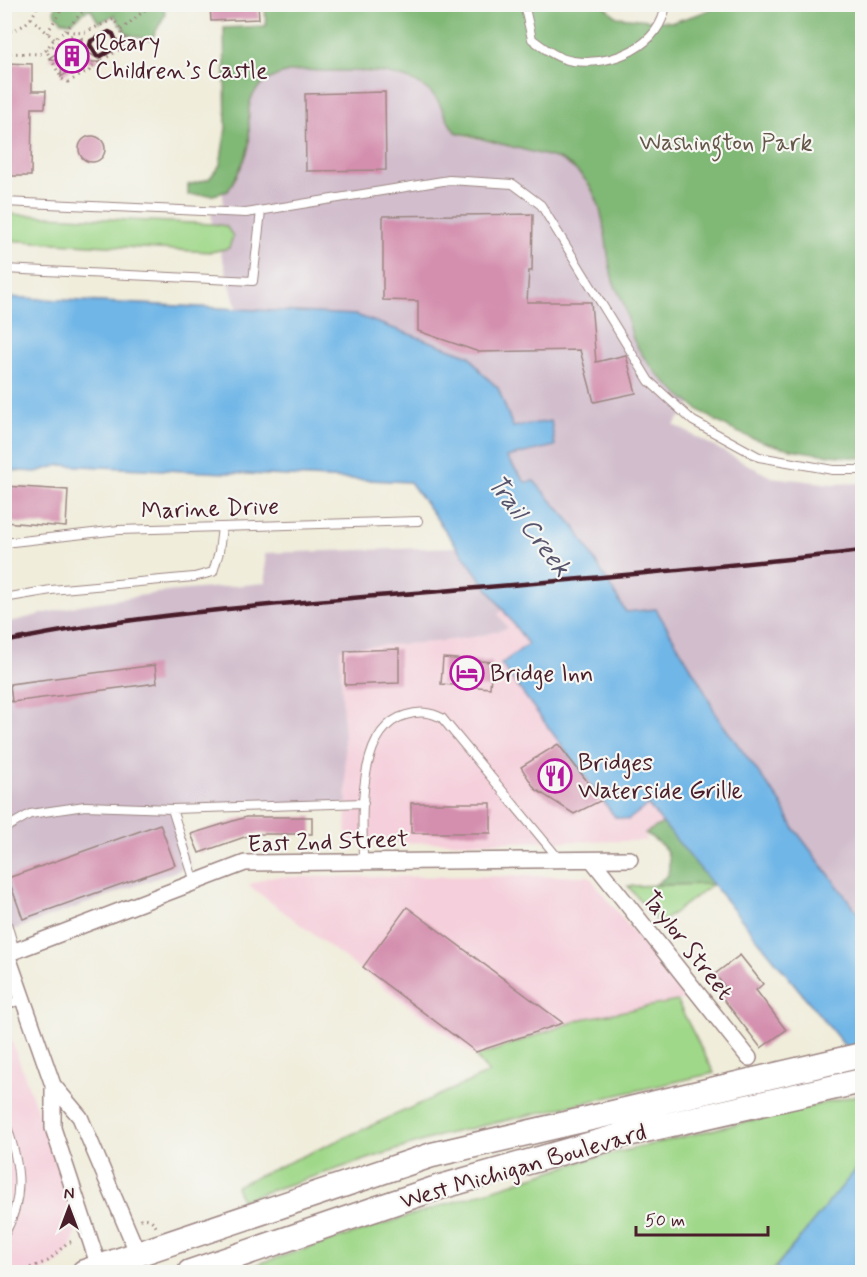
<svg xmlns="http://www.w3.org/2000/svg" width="867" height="1277" font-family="Mynerve,sans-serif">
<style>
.built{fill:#f5cfdb}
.industrial{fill:#d1bdcc}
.green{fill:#a0d88a;stroke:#757c5a;stroke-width:1.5}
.forest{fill:#80b876;stroke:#656c50;stroke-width:1.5}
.water{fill:#70b6e7;stroke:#5d6a89;stroke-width:1.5}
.building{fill:#d48fae}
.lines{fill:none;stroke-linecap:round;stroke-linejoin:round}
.service-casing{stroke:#9d8683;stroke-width:10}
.minor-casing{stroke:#9d8683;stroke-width:18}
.primary-casing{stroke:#9d8683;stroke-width:27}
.path{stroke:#9d8683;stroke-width:3;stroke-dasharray:1.5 4.5;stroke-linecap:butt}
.service{stroke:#fff;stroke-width:8}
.minor{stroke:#fff;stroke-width:15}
.primary{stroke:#fff;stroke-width:24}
.rail{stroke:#4a1f2b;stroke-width:4.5}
.labels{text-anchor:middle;stroke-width:4.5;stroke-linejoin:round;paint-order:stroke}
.poi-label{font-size:24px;fill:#4a1f2b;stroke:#f6f6f2;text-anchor:start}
.park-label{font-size:24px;fill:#645648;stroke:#f6f6f2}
.street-label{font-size:24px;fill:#4a1f2b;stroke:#f6f6f2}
.water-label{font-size:26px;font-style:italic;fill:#57546d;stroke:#f6f6f2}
</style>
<rect width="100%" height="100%" fill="#f6f6f2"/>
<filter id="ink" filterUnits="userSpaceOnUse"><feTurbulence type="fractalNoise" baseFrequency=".0167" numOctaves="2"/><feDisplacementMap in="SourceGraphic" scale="12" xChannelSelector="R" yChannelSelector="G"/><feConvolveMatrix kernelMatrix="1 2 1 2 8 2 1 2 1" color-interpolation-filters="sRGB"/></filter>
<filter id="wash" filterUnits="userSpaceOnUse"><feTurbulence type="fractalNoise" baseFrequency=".008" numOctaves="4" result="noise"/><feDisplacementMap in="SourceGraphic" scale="24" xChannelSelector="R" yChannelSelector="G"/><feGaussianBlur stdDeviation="1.35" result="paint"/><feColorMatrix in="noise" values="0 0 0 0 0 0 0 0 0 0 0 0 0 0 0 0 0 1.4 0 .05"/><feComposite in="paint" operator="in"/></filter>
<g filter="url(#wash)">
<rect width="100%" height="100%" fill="#f0eddb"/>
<path class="built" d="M 503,610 L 529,644 L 502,664 L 628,820 L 647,804 L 663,823 L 645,833 L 646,841 L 346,843 L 347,804 L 340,647 L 436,642 L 480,636 L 508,628 L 498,613 Z
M 589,876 L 686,999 L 582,1019 L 476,1057 L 248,885 L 269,877 Z
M 4,1020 L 74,1210 L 77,1228 L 71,1249 L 59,1263 L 42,1272 L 5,1272 Z"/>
<path class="industrial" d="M 295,71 L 351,71 L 384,74 L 403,78 L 428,90 L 437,99 L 451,127 L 456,132 L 468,137 L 548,155 L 569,164 L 582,176 L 600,205 L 612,280 L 623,302 L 634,341 L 651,369 L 691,404 L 674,425 L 771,477 L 833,484 L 862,483 L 862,918 L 793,827 L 781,803 L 718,718 L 702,686 L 656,610 L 626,612 L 574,526 L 525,482 L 505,456 L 554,446 L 513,427 L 498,388 L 482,373 L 470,356 L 356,315 L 237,309 L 220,250 L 229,248 L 226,226 L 212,224 L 211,205 L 223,206 L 223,193 L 228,190 L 237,175 L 249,146 L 249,108 L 251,96 L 260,85 L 276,76 Z
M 457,547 L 503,610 L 498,614 L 508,628 L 480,636 L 436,642 L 340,648 L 347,804 L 173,809 L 190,866 L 5,933 L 5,623 L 80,605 L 165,592 L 266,583 L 265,553 Z"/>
<path class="green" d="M 5,214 L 212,224 L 226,226 L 233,236 L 229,248 L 211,252 L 5,240 Z
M 713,884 L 659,924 L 628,886 Z
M 677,1001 L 714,1073 L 442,1135 L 241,1200 L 236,1186 L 489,1073 L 476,1057 L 582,1019 Z
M 862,1094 L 862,1164 L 771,1272 L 245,1272 L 261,1263 L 586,1160 Z"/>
<path class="forest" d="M 602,4 L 617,17 L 673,22 L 699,14 L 720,5 L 862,5 L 862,458 C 788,453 732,442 674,390 C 658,376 644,361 634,341 C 629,329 628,314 623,302 C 620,294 614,286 612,277 C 602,231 608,184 559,159 L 456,132 C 444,120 443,102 429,91 C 400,68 356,71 322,71 C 314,71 304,69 295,71 C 279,73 261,81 253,95 C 245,109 251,129 249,145 C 246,160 236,177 228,191 L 213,195 L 188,195 L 188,185 L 209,179 L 220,165 L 226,128 L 224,28 L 266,26 L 265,5 Z
M 164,5 L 165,15 L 151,40 L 127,34 L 114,15 L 99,23 L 90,8 L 71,22 L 62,21 L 54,12 L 56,5 Z
M 663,823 L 713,884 L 655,885 L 668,875 C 672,850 665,846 645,833 Z"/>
<path class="water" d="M 4,297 L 356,315 L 470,356 L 482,373 L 498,388 L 513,427 L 551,421 L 555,446 L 506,457 L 525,482 L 534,481 L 574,526 L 626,612 L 656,609 L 702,686 L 718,718 L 781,803 L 793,827 L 862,918 L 862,1067 L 648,805 L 628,820 L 615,817 L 501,664 L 528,644 L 410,482 L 60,465 L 36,472 L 5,470 Z
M 862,1162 L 862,1272 L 781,1272 L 775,1268 Z"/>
<g id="blocks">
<path class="building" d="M 210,4 L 258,4 L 259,19 L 211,21 Z
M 82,38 L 81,48 L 103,62 L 82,62 L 61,77 L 62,62 L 49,58 Z
M 4,63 L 32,64 L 32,91 L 46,91 L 45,108 L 32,108 L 31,176 L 4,176 Z
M 385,92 L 386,170 L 306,171 L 305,94 Z
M79 149a13 13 0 1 1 26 0a13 13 0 1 1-26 0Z
M 533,214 L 532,271 L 529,271 L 527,302 L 591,302 L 596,362 L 626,355 L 636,393 L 594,402 L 580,350 L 479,352 L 418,331 L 418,301 L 383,300 L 383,216 Z
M 4,486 L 68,490 L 66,527 L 4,522 Z
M 399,649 L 399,683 L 345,685 L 345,651 Z
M 443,658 L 492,662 L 490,688 L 441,684 Z
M 155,665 L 157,683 L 12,702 L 10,684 Z
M 558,744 L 602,800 L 574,814 L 535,789 L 521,767 Z
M 411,803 L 491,803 L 491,833 L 411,833 Z
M 246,817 L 312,817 L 312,834 L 253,834 L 199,853 L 191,834 Z
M 160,824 L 175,865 L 23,919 L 8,878 Z
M 407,907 L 563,1023 L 476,1052 L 363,967 Z
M 740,955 L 763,984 L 756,990 L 786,1030 L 761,1048 L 718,992 L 725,987 L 715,974 Z"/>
</g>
</g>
<g filter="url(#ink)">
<use href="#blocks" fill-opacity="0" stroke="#9d8683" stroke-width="1.5"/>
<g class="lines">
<g class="service-casing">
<path id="service" d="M 524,4 L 532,39 C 544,48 557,59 573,61 C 612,66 660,47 666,4
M 4,202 L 246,213 L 449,180 L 513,184 L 541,205 L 649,381 L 693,421 L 759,457 L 833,470 L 862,470
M 4,269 L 253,281 L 261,211
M 4,543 L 119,530 L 418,521
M 4,598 L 51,590 L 194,577 L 213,572 L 219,552 L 222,527
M 172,809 L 195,882
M 4,829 L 30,814 L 85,806 L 172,809 L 364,803
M 363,862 C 363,820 355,729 406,715 C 420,711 430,712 442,718 L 559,859
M 4,913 L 15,951
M 4,1006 L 23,999
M 4,1117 C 18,1160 28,1193 4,1235"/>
</g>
<g class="minor-casing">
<path id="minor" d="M 592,860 L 749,1058
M 53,1085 L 80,1117 L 138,1254
M 99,1267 L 53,1128 L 53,1085 L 7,954 L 245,863 L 630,859"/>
</g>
<g class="primary-casing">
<path id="primary" d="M 84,1272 L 432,1155 L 862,1055
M 190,1272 L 437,1188 L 623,1135 L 862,1081"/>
</g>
<path class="path" d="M 31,18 L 54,39
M 121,30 L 152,4
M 65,31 L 89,4
M 4,32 C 21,30 33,21 38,4
M 47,33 L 65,4
M 66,48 L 62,41 L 74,34
M 4,53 L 40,54 L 46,50 L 54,39 L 65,31 L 83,33 L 114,19 L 128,44 L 90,68 L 89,71 L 68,82 L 62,79 L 46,50 L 62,41
M 140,1219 C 148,1217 153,1220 156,1227
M 19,1272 L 48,1261 L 67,1243 L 74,1241"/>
<use href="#service" class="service"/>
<use href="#minor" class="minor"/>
<use href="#primary" class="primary"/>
<path class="rail" d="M 109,32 L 113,34 L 118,46 L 101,56 L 97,56 L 90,45 L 91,41 Z
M 4,642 C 156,610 310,602 465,589 C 597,578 730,566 862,551"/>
</g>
</g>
<defs>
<g id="building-ring" transform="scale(1.725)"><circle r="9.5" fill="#f6f6f2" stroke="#b5179e" stroke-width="1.5"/><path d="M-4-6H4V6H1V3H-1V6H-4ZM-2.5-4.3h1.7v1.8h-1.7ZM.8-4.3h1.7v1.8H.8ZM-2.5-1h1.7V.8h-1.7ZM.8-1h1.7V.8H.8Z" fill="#b5179e"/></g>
<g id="hotel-ring" transform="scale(1.725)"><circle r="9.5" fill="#f6f6f2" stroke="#b5179e" stroke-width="1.5"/><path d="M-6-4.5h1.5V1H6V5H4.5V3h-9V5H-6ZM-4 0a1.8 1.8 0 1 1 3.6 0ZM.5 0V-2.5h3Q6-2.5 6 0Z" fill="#b5179e"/></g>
<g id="restaurant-ring" transform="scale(1.725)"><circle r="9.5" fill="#f6f6f2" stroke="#b5179e" stroke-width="1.5"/><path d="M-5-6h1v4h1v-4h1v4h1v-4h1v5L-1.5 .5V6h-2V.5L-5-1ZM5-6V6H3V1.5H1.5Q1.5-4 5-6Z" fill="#b5179e"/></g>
</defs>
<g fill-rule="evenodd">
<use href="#building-ring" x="72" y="56"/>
<use href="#hotel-ring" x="467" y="673"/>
<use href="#restaurant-ring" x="555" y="776"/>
</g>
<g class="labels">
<g class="poi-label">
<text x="95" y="50">Rotary<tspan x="95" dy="28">Children’s Castle</tspan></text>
<text x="490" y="681">Bridge Inn</text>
<text x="578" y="770">Bridges<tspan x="578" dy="28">Waterside Grille</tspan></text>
</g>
<g class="park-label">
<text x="726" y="150">Washington Park</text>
</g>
<g class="street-label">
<text transform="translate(210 508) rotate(-2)" y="8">Marine Drive</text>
<text transform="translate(328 841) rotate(-2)" y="8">East 2nd Street</text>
<text transform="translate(688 945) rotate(52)" y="8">Taylor Street</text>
<text transform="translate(523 1166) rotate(-16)" y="8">West Michigan Boulevard</text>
</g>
<g class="water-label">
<text transform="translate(530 525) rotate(53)" y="9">Trail Creek</text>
</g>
</g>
<rect width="867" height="1277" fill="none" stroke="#f6f6f2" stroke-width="24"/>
<g transform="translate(69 1208)" stroke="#f6f6f2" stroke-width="4.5" paint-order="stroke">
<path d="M0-4.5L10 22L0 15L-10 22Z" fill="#4a1f2b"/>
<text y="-9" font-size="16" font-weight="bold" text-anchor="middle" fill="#4a1f2b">N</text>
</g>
<path d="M636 1226v9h132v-9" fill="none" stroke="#4a1f2b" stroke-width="3"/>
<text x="645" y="1226" font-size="18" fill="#4a1f2b" stroke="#f6f6f2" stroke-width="4.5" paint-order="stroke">50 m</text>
</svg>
